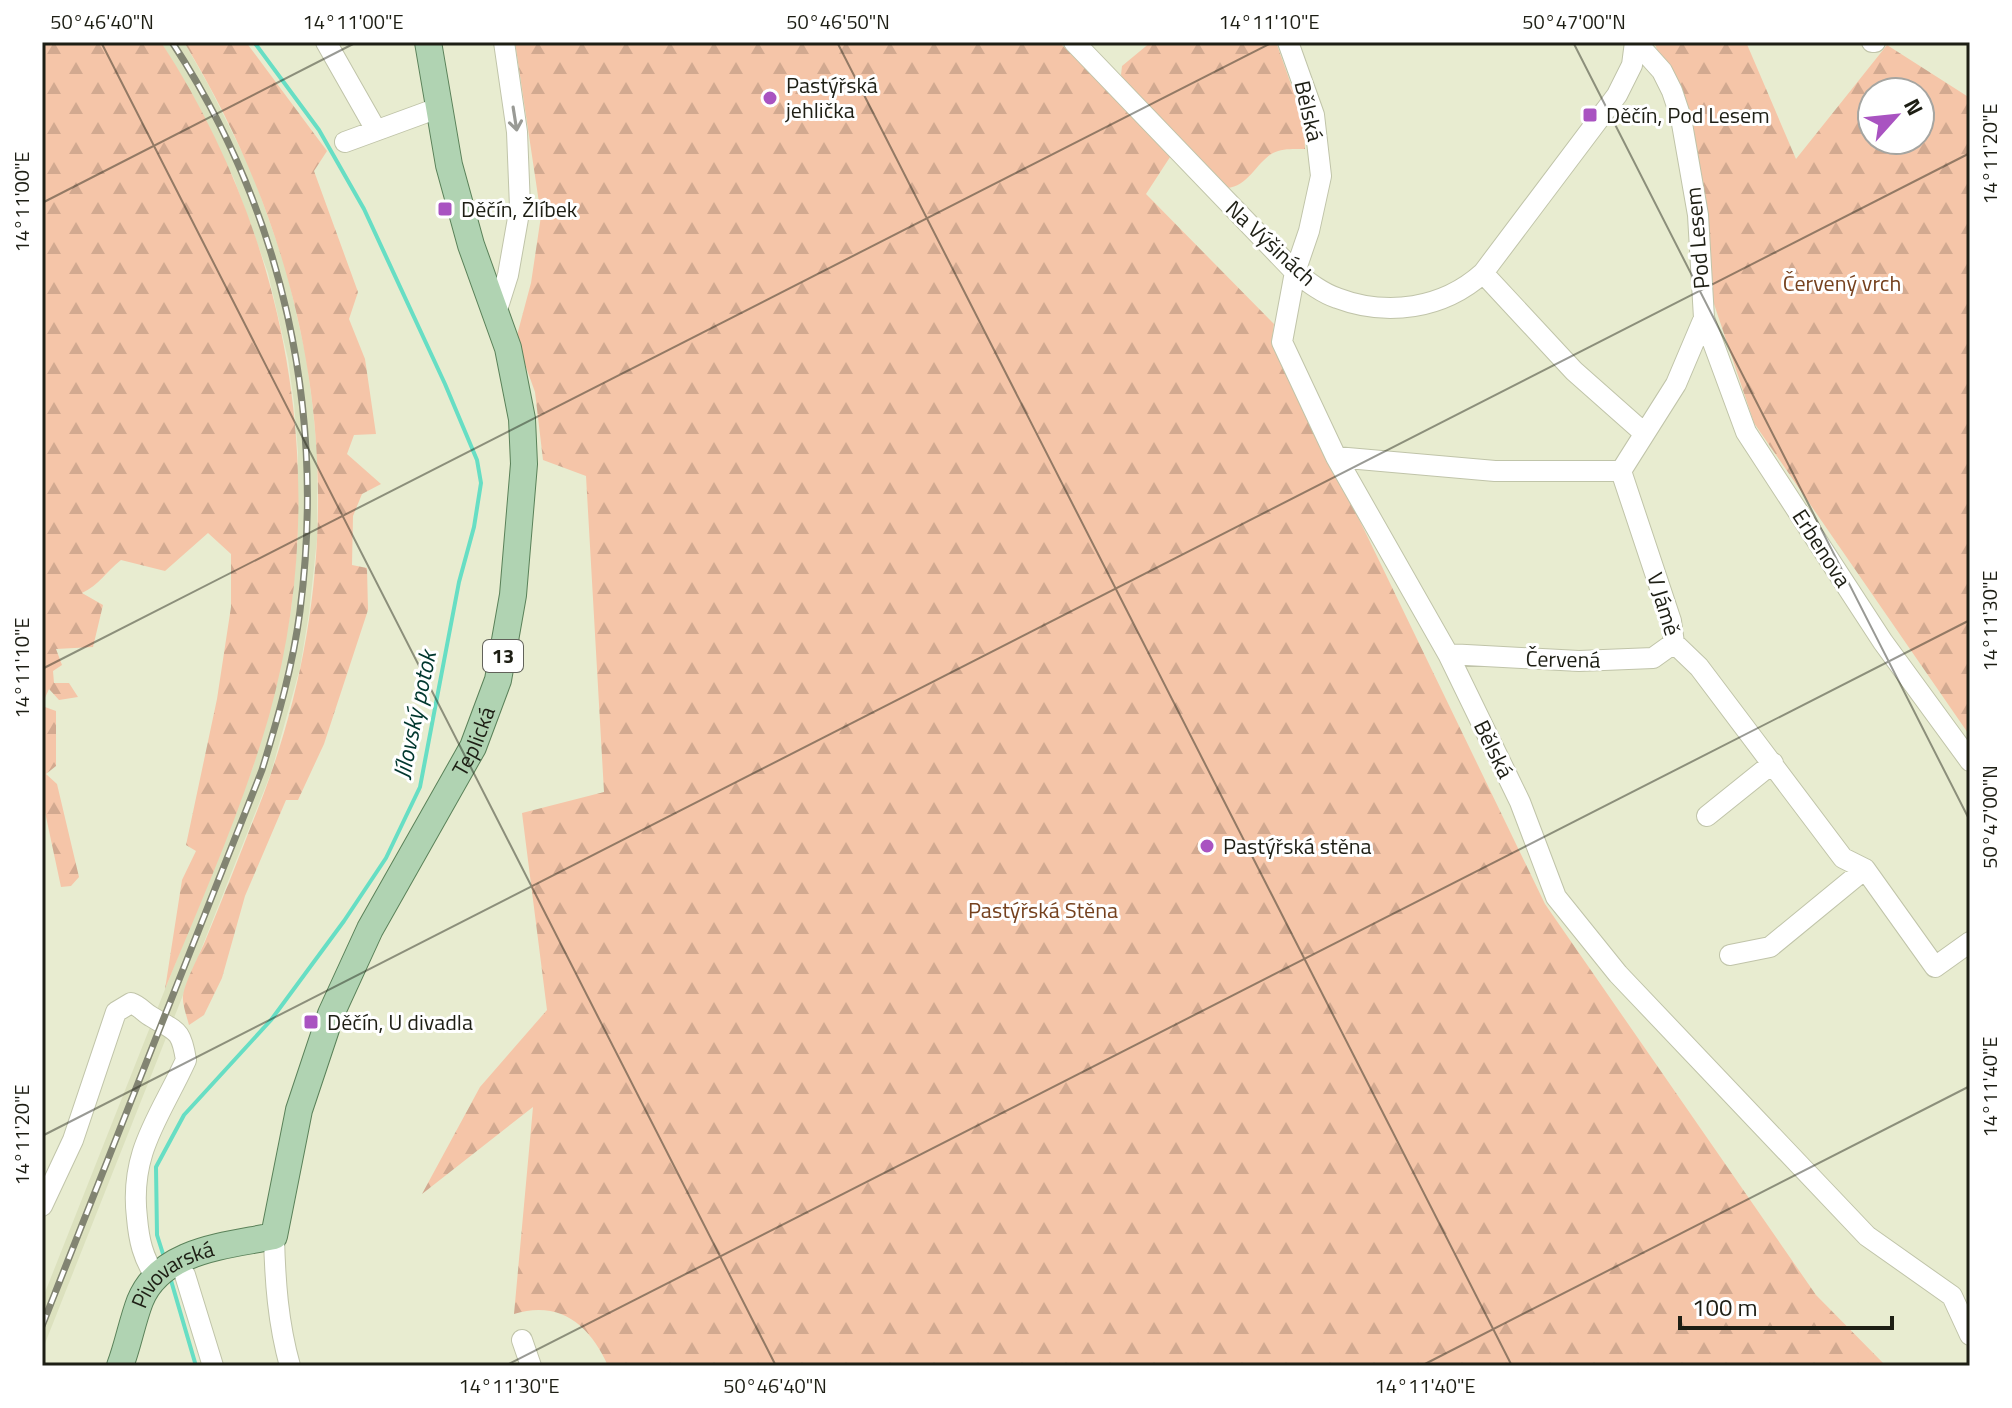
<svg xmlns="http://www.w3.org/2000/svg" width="2012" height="1408" font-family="'Titillium Web',sans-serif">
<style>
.built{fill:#dce1be}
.forest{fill:url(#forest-firs);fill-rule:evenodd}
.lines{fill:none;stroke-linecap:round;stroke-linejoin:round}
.stream{stroke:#67dec4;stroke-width:4}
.minor-casing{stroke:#c0c4a9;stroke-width:22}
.major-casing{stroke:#5a8159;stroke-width:28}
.minor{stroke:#fff;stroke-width:20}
.major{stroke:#b0d3b2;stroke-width:26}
.rail-casing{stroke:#828472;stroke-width:7}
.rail{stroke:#fff;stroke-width:4;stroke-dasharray:12;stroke-linecap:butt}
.oneway{stroke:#999a95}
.ticks{fill:none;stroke:#1d1e14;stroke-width:2;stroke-opacity:0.45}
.poi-dot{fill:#a953c1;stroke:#fff;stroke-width:3}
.labels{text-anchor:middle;stroke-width:6;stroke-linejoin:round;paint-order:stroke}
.shield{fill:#fff;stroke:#61625a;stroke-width:2}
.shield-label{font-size:20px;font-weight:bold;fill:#1d1e14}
.poi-label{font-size:22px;fill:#1d1e14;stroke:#fff;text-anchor:start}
.street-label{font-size:22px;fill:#1d1e14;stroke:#fff}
.park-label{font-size:22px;fill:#75411e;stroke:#fff}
.water-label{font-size:24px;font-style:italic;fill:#00372e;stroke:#fff}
.neatline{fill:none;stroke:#1d1e14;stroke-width:3}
.ticks-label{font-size:20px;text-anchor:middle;fill:#1d1e14}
</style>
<defs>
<pattern id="forest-firs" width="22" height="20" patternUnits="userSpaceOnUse" patternTransform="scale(2)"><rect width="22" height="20" fill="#f5c5a8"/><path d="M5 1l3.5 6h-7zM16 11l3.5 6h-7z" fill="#d2a990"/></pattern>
</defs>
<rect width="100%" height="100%" fill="#e8ecd0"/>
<path class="built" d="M 161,42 L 184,42 L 209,86 L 252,172 L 286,268 L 306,356 L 312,401 L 317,451 L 317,539 L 309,613 L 300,668 L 271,773 L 42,1351 L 42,1300 L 253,767 L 281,664 L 291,610 L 298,537 L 298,452 L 294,403 L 288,359 L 268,273 L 234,179 L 192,95 Z"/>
<path class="forest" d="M 42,42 L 161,42 C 291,241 333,487 269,716 C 242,810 202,899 165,989 L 182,880 L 196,851 L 186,845 L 217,699 L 231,607 L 231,554 L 208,533 L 165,571 L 121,560 C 106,572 99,585 82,593 L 103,605 L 93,647 L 56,649 L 62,665 L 53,671 L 54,683 L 69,683 L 78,697 L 59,700 L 49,689 L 44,700 L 45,707 L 56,711 L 56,766 L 46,774 L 57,784 L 79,877 L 71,886 L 61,887 L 42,798 Z
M 184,42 L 246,42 L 327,151 L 314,171 L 358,292 L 349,319 L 365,359 L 376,434 L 354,435 L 347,454 L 381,484 L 362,494 L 353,516 L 352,565 L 367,568 L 368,610 L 324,744 L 298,800 L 286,800 L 245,896 L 222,978 L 204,1015 L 189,1025 C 187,1017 182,1004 183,996 C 185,981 200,954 206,939 C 226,891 245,842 264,793 C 360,535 325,274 184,42 Z
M 515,42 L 1059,42 L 1172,154 L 1146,194 L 1274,324 L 1272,339 L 1545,904 L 1816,1295 L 1886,1366 L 608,1366 C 590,1325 560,1300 514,1314 L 533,1107 L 422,1194 L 480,1087 L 547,1010 L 522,813 L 604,792 L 586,476 L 543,460 L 535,392 L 516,339 L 531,283 L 541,216 Z
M 1151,42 L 1276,42 L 1304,121 L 1305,149 C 1295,149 1282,148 1273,153 C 1256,163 1248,187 1227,188 L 1126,83 L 1121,75 L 1122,66 Z
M 1654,42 L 1746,42 L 1796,159 L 1887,45 L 1970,98 L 1970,736 L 1754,423 L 1714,304 L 1694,158 L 1674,91 ZM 1872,92 L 1920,92 L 1920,140 L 1872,140 Z"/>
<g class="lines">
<path class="stream" d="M 164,1257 L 157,1235 L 156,1167 L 184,1115 L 271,1020 L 344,921 L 386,858 L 420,787 L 459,582 L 474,527 L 481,483 L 477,460 L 445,384 L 364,209 L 319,130 L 254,42
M 170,1277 L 196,1366"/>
<g class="minor-casing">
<path id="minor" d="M 326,42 L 376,130
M 1074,42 L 1295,272 C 1308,282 1322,293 1337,298 C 1387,317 1443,309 1483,273 L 1617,95 L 1632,65 L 1635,42
M 1288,42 L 1314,115 L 1321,176 L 1309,231 L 1295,272 L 1282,342 L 1336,457 L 1448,654 L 1520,802 L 1556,897 L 1618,974 L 1867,1236 L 1952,1296 L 1970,1335
M 1636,42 L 1662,71 L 1672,91 L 1681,118 L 1698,215 L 1704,318 L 1676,384 L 1621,471 L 1671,621 L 1674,643 L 1699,667 L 1843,858 L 1865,869 L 1935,967 L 1970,942
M 1872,42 L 1875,42
M 345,142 L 438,108
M 1483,273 L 1574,371 L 1644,433
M 496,313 L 508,275 L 520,207 L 517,132 L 504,42
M 1704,318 L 1746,432 L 1883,642 L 1970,761
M 1336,457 L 1495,471 L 1621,471
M 1448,654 L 1579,661 L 1653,658 L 1674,643
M 1707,816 L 1773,763
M 1730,955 L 1770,947 L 1865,869
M 42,1206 L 73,1140 L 116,1012 L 131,1003 C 140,1006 144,1013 152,1017 C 176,1032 181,1028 186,1060 C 160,1117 129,1152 137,1218 C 139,1241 143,1257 155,1276
M 274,1236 C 275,1281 278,1323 290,1366
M 185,1275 L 213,1366
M 522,1340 L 531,1366"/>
</g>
<g class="major-casing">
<g id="major">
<path id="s1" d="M 120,1366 C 128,1345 132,1322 140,1301 C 161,1249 227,1246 274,1236 L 299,1110 L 331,1014 L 370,929 L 473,747 L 498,680 L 513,595 L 524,464 L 522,419 L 508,348 L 471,245 L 449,165 L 428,42"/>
</g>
</g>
<use href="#minor" class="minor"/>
<use href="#major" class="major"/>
<g class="rail-casing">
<path id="rail" d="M 42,1326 L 262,770 C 278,718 293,665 300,611 C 326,410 283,212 172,42"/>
</g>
<use href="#rail" class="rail"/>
</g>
<defs><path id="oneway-shaft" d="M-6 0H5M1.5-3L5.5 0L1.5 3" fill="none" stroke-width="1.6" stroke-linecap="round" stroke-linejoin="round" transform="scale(2)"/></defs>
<use class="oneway" href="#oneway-shaft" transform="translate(515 119) rotate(81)"/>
<path class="ticks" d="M 101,42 L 776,1366M 837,42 L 1512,1366M 1573,42 L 1970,821M 42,203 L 357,42M 42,669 L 1273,42M 42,1136 L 1970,153M 505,1366 L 1970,620M 1421,1366 L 1970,1086"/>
<g class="poi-dot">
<circle cx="770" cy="98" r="8"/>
<rect x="1582" y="107" width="16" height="16" rx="4"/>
<rect x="437" y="201" width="16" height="16" rx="4"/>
<circle cx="1207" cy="846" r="8"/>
<rect x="303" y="1014" width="16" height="16" rx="4"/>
</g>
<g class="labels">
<rect class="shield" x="483" y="640" width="40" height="32" rx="6"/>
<g class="shield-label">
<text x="503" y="663">13</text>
</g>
<g class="poi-label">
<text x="786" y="93">Pastýřská<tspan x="786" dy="25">jehlička</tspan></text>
<text x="1606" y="123">Děčín, Pod Lesem</text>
<text x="461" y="217">Děčín, Žlíbek</text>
<text x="1223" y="854">Pastýřská stěna</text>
<text x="327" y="1030">Děčín, U divadla</text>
</g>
<g class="street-label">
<text transform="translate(1309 111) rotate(77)" y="8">Bělská</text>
<text transform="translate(1697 238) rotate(-95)" y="8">Pod Lesem</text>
<text transform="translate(1271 243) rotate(43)" y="8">Na Výšinách</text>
<text transform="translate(1822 548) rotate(57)" y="8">Erbenova</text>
<text transform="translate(1664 604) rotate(73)" y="8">V Jámě</text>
<text transform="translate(1563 659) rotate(1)" y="8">Červená</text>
<text dy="8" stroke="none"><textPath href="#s1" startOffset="762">Teplická</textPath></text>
<text transform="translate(1494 749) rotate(64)" y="8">Bělská</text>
<text dy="8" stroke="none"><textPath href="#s1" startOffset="112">Pivovarská</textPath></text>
</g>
<g class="park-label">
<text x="1842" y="291">Červený vrch</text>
<text x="1043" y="918">Pastýřská Stěna</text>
</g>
<g class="water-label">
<text transform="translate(415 715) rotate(-78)" y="8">Jílovský potok</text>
</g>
</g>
<rect width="2012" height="1408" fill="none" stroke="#ffffff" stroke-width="88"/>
<g transform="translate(1896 116) rotate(63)"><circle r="38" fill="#ffffff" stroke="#a5a5a1" stroke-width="2"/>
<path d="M0-6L14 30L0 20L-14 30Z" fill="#a953c1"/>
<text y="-12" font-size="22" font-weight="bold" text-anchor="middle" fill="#1d1e14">N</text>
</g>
<path d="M1680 1316v12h212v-12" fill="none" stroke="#1d1e14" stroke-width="4"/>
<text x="1692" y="1316" font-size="24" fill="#1d1e14" stroke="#ffffff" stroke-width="6" paint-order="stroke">100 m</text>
<rect x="44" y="44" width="1924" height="1320" class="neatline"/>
<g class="ticks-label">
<text x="102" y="29">50°46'40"N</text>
<text x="353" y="29">14°11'00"E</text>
<text x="838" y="29">50°46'50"N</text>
<text x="1269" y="29">14°11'10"E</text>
<text x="1574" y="29">50°47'00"N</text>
<text transform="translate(1990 154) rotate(-90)" y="7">14°11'20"E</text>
<text transform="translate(22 202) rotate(-90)" y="7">14°11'00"E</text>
<text transform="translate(1990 621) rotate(-90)" y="7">14°11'30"E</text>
<text transform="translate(22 668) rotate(-90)" y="7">14°11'10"E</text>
<text transform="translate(1990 817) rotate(-90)" y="7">50°47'00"N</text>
<text transform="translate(1990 1087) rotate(-90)" y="7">14°11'40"E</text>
<text transform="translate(22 1135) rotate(-90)" y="7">14°11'20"E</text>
<text x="509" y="1393">14°11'30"E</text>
<text x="775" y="1393">50°46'40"N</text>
<text x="1425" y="1393">14°11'40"E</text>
</g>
</svg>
